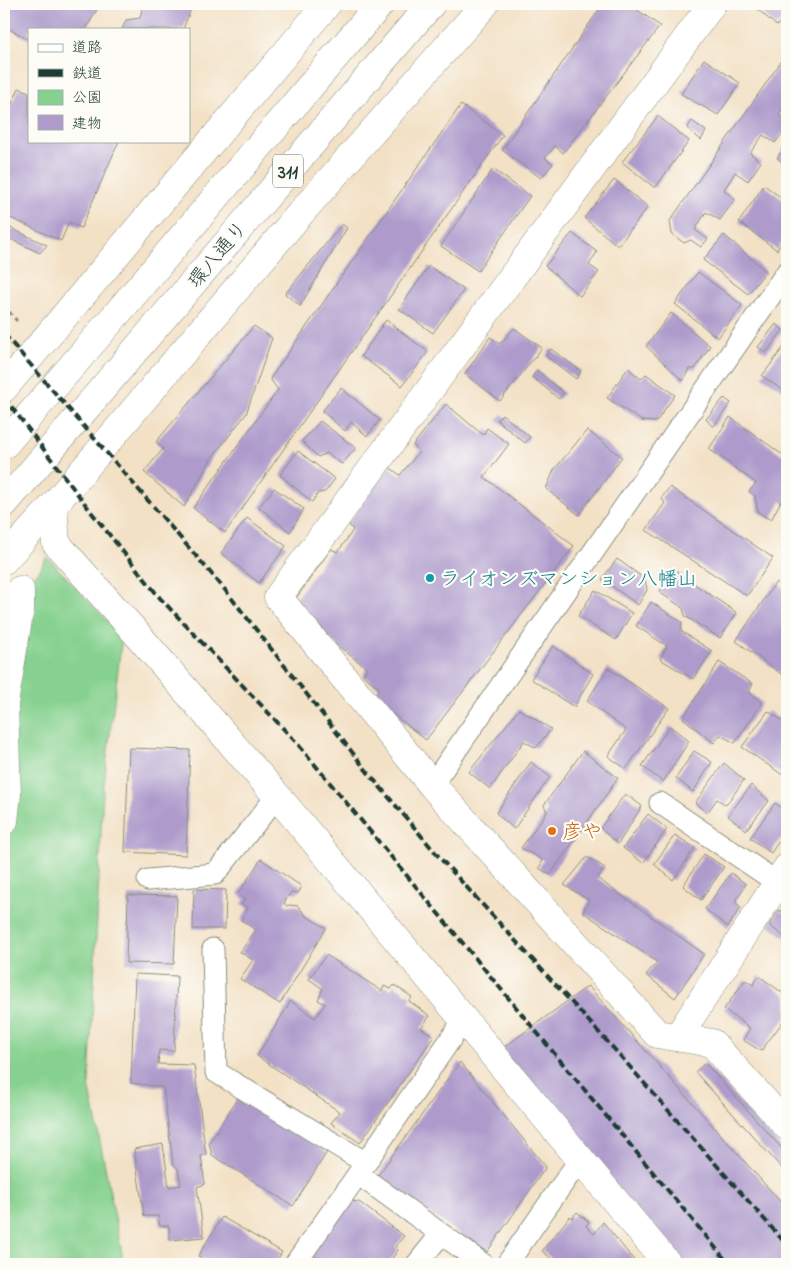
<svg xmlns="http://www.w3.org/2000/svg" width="791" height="1268" font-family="'Indie Flower','Klee One',sans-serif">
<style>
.green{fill:#86d18f;stroke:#528762}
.building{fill:#ae9bcc}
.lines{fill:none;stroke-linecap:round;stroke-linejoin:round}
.service-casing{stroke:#898f7d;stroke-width:23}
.pedestrian-casing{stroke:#898f7d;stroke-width:29}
.minor-casing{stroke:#898f7d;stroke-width:29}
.primary-casing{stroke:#898f7d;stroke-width:29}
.path{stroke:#898f7d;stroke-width:3;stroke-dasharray:4 4;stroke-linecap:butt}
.service{stroke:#fff;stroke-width:21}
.pedestrian{stroke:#fff;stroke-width:28}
.minor{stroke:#fff;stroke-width:28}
.primary{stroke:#fff;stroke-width:28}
.rail{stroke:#1f3d34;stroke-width:4;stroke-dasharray:8 4;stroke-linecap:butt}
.culture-dot{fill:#0f9aa8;stroke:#fdfcf7;stroke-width:2}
.food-dot{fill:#e8710a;stroke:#fdfcf7;stroke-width:2}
.labels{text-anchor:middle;stroke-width:4.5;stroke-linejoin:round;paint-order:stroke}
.shield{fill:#fdfcf7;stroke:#62766e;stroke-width:1}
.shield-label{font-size:19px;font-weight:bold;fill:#1f3d34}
.street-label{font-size:20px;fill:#1f3d34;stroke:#fdfcf7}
.culture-label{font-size:20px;fill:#0d838f;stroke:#fdfcf7;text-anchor:start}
.food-label{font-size:20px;fill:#c56008;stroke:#fdfcf7;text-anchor:start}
</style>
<rect width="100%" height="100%" fill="#fdfcf7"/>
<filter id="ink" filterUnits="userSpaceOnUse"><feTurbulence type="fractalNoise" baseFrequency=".02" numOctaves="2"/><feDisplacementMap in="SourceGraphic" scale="10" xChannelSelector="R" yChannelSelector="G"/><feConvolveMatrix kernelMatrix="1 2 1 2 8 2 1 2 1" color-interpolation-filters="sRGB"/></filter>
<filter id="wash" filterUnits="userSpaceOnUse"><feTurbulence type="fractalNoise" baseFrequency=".0096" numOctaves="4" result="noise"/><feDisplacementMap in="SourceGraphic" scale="20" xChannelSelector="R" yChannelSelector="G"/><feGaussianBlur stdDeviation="1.12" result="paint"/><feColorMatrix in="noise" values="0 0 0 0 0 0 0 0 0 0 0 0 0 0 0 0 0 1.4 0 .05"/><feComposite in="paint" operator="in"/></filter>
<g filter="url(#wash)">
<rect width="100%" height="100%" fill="#f3e1c6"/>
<path class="green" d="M 47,557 L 122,637 L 103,791 L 89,1085 L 124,1264 L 4,1264 L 4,821 L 20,590 L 39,571 Z"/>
<g id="blocks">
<path class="building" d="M 4,4 L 100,4 L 86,29 L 29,29 L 29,40 L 4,26 Z
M 143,4 L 193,4 L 183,29 L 122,29 L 126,20 L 140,18 Z
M 603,4 L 629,4 L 660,26 L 563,153 L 555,146 L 545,158 L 553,164 L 541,178 L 502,150 Z
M 759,4 L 778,4 L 787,12 L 777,26 L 756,8 Z
M 787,53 L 787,100 L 779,115 L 787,121 L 787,127 L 775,143 L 763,135 L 750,153 L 761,162 L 748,181 L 735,172 L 724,190 L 735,199 L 720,220 L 706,212 L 695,230 L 708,239 L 701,247 L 691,240 L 684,243 L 672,234 L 670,221 Z
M 704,59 L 740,83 L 718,115 L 681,94 Z
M 19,88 L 29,92 L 29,141 L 119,141 L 81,228 L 69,222 L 61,241 L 4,215 L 4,122 Z
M 461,105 L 503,135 L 225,533 L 193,508 L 278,390 L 270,379 Z
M 658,116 L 689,141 L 655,188 L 622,162 Z
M 692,121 L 706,131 L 701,140 L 687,128 Z
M 787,144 L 787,165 L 777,158 Z
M 493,169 L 530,196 L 478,271 L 441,246 Z
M 614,180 L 648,207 L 618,246 L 584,218 Z
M 764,185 L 787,202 L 787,234 L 777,250 L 739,222 Z
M 342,224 L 347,228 L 300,306 L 285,294 Z
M 4,225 L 47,245 L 40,253 L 4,236 Z
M 572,233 L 597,252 L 589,265 L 599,272 L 580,296 L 545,266 Z
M 724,235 L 766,271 L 748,294 L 703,260 Z
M 429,266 L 464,290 L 433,333 L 399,309 Z
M 698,272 L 742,305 L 718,338 L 675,304 Z
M 671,313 L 710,346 L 695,369 L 689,369 L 683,381 L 646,346 Z
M 386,320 L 428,352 L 402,386 L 361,356 Z
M 776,324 L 783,330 L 766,353 L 758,347 Z
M 254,326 L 272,338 L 246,414 L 211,459 L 184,507 L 144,472 L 163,449 L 156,442 Z
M 514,328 L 542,348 L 500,401 L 465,374 L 490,337 L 500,344 Z
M 786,344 L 787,345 L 787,393 L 762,376 Z
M 551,349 L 581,371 L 576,379 L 546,356 Z
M 628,368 L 641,379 L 646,374 L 675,395 L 656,422 L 642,421 L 607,398 Z
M 537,370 L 564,393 L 559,399 L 532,377 Z
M 341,388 L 380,420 L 367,436 L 351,422 L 345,431 L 322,411 Z
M 724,398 L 731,403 L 713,427 L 706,419 Z
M 446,404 L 483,435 L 487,428 L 509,444 L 484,477 L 574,546 L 426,740 L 374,699 L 379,688 L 363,675 L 367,668 L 321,633 L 323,628 L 292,604 L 331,549 L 338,552 L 353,530 L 348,523 L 389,467 L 400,475 L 420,451 L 413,445 Z
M 502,414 L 530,437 L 525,443 L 497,420 Z
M 730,417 L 787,458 L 787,506 L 781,501 L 771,520 L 758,512 L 755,496 L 749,492 L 756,483 L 709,449 Z
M 320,421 L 356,448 L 342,464 L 327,453 L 318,457 L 302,441 Z
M 587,430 L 622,457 L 579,515 L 546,489 L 554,470 Z
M 298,451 L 335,479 L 325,492 L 318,493 L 312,502 L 280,475 Z
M 670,487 L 773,558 L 747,596 L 646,530 L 665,503 L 661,498 Z
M 274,488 L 304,509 L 290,532 L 259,507 Z
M 247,518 L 286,546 L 259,583 L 221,553 Z
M 617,559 L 645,579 L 647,590 L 638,605 L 602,579 Z
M 674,570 L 737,613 L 720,638 L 685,616 L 683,608 L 659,592 Z
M 776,582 L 787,590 L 787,678 L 736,641 Z
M 595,590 L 632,613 L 616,640 L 578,616 Z
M 651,602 L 682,622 L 681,631 L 712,651 L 693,679 L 660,659 L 667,646 L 636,626 Z
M 553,646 L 593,674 L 574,707 L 531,679 Z
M 719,662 L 753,684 L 749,692 L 762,703 L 735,743 L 720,735 L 714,743 L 683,718 Z
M 608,668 L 669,708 L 626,769 L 608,756 L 626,730 L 587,701 Z
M 519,709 L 551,729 L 536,748 L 524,741 L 490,789 L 469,772 Z
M 768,711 L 787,724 L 787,778 L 742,747 Z
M 670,726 L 689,741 L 663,782 L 642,766 Z
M 129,748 L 190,750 L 186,855 L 125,852 Z
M 583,751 L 618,778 L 550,875 L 539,868 L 543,860 L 521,848 L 547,812 L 544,805 Z
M 694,751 L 712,762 L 693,792 L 676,778 Z
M 531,762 L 550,777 L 514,829 L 496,813 Z
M 724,763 L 744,780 L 726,805 L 717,799 L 707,813 L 695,803 Z
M 751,785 L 769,801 L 746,830 L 728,816 Z
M 625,794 L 642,806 L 618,844 L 600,828 Z
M 775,803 L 787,812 L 787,829 L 771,853 L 750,838 Z
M 648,814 L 667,829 L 643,863 L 623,848 Z
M 675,835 L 695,848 L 673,880 L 654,864 Z
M 704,854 L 724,867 L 701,900 L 683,886 Z
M 587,857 L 605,868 L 597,878 L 704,954 L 675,998 L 646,975 L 657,962 L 583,912 L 589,900 L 564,885 Z
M 261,859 L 301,886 L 300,891 L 297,893 L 291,892 L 284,903 L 287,906 L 289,905 L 298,906 L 306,916 L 326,928 L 280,1004 L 240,979 L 253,960 L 240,952 L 256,930 L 241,920 L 248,908 L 241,904 L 245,900 L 238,894 Z
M 731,873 L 746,884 L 735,902 L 741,907 L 728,927 L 705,909 Z
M 194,889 L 226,890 L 225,929 L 193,929 Z
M 128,895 L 177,896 L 174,964 L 126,963 Z
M 779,910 L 787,915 L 787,939 L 769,925 Z
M 326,955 L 382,991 L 384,986 L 391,989 L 394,985 L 412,997 L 409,1001 L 430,1016 L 421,1028 L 434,1036 L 360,1143 L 331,1123 L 340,1112 L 257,1056 L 291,1001 L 315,1018 L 325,1004 L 318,1000 L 323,989 L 309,979 Z
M 135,974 L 177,976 L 174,1051 L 159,1050 L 158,1064 L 194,1065 L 206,1155 L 201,1156 L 205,1184 L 197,1187 L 204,1237 L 170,1240 L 169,1226 L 160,1226 L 158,1216 L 144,1216 L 134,1149 L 163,1144 L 169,1187 L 181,1185 L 178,1169 L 173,1164 L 163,1087 L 131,1083 Z
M 759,976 L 787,996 L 787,1016 L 761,1051 L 743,1040 L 750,1028 L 724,1009 L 745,980 L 753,985 Z
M 588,986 L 787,1209 L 787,1264 L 680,1264 L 499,1051 Z
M 460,1062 L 546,1167 L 487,1252 L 376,1178 Z
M 705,1063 L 787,1154 L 787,1174 L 695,1072 Z
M 239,1096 L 327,1152 L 293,1206 L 212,1155 L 209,1143 Z
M 348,1201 L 359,1202 L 404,1236 L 395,1247 L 398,1250 L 388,1264 L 311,1264 L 305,1259 Z
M 577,1212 L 589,1222 L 586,1226 L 594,1234 L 603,1222 L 637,1264 L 554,1264 L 556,1262 L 542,1251 L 570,1216 L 572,1218 Z
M 222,1217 L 282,1252 L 275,1264 L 211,1264 L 198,1256 Z"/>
</g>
</g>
<g filter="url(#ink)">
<use href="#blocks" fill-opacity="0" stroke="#898f7d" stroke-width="1"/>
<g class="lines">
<g class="service-casing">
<path id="service" d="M 432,785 L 787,272
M 660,803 L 778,883
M 148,880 L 215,874 L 277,796
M 213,949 L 216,1072 L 366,1163
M 463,1021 L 358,1174 L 483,1264
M 295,1264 L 358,1174
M 417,1264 L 441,1234
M 507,1264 L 580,1159"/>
</g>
<g class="pedestrian-casing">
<path id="pedestrian" d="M 4,704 L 20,608 L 20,590
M 4,706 L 7,794 L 4,821"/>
</g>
<g class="minor-casing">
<path id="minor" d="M 712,4 L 278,597 L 432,785 L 657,1034 L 712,1043 L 787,1126
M 53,506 L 56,543 L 138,635 L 277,796 L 668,1264
M 678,1037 L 787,868"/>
</g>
<g class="primary-casing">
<path id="primary" d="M 4,388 L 327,4
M 4,445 L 121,309 L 380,4
M 4,504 L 431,4
M 4,560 L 53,506 L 299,215 L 485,4"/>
</g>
<path class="path" d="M 4,306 L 17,321"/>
<use href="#service" class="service"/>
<use href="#pedestrian" class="pedestrian"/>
<use href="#minor" class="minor"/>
<use href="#primary" class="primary"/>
<path class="rail" d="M 4,334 L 222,586 L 370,775 L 440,858 L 615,1050 L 787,1245
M 4,397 L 92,513 L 160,598 L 296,742 L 729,1264"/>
</g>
</g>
<circle class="culture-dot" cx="430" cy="578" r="5"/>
<circle class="food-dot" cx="552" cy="831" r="5"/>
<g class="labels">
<rect class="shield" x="273" y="154.5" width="30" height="33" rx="4"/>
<g class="shield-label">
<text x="288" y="178">311</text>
</g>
<g class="street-label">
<text transform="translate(217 254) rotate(-50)" y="7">環八通り</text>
</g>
<g class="culture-label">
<text x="440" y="585">ライオンズマンション八幡山</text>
</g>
<g class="food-label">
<text x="562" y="838">彦や</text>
</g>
</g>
<rect width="791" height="1268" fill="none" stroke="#fdfcf7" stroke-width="20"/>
<rect x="28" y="28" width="162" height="115" fill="#fdfcf7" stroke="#a4b0a9"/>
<rect x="38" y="44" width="25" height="8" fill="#ffffff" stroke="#a4b0a9"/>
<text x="72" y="52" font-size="15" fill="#1f3d34">道路</text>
<rect x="38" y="69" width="25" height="8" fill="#1f3d34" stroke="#a4b0a9"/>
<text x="72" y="78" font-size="15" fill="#1f3d34">鉄道</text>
<rect x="38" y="90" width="25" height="15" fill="#86d18f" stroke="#a4b0a9"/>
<text x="72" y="102" font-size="15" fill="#1f3d34">公園</text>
<rect x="38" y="115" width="25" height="15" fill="#ae9bcc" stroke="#a4b0a9"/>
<text x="72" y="128" font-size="15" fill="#1f3d34">建物</text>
</svg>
